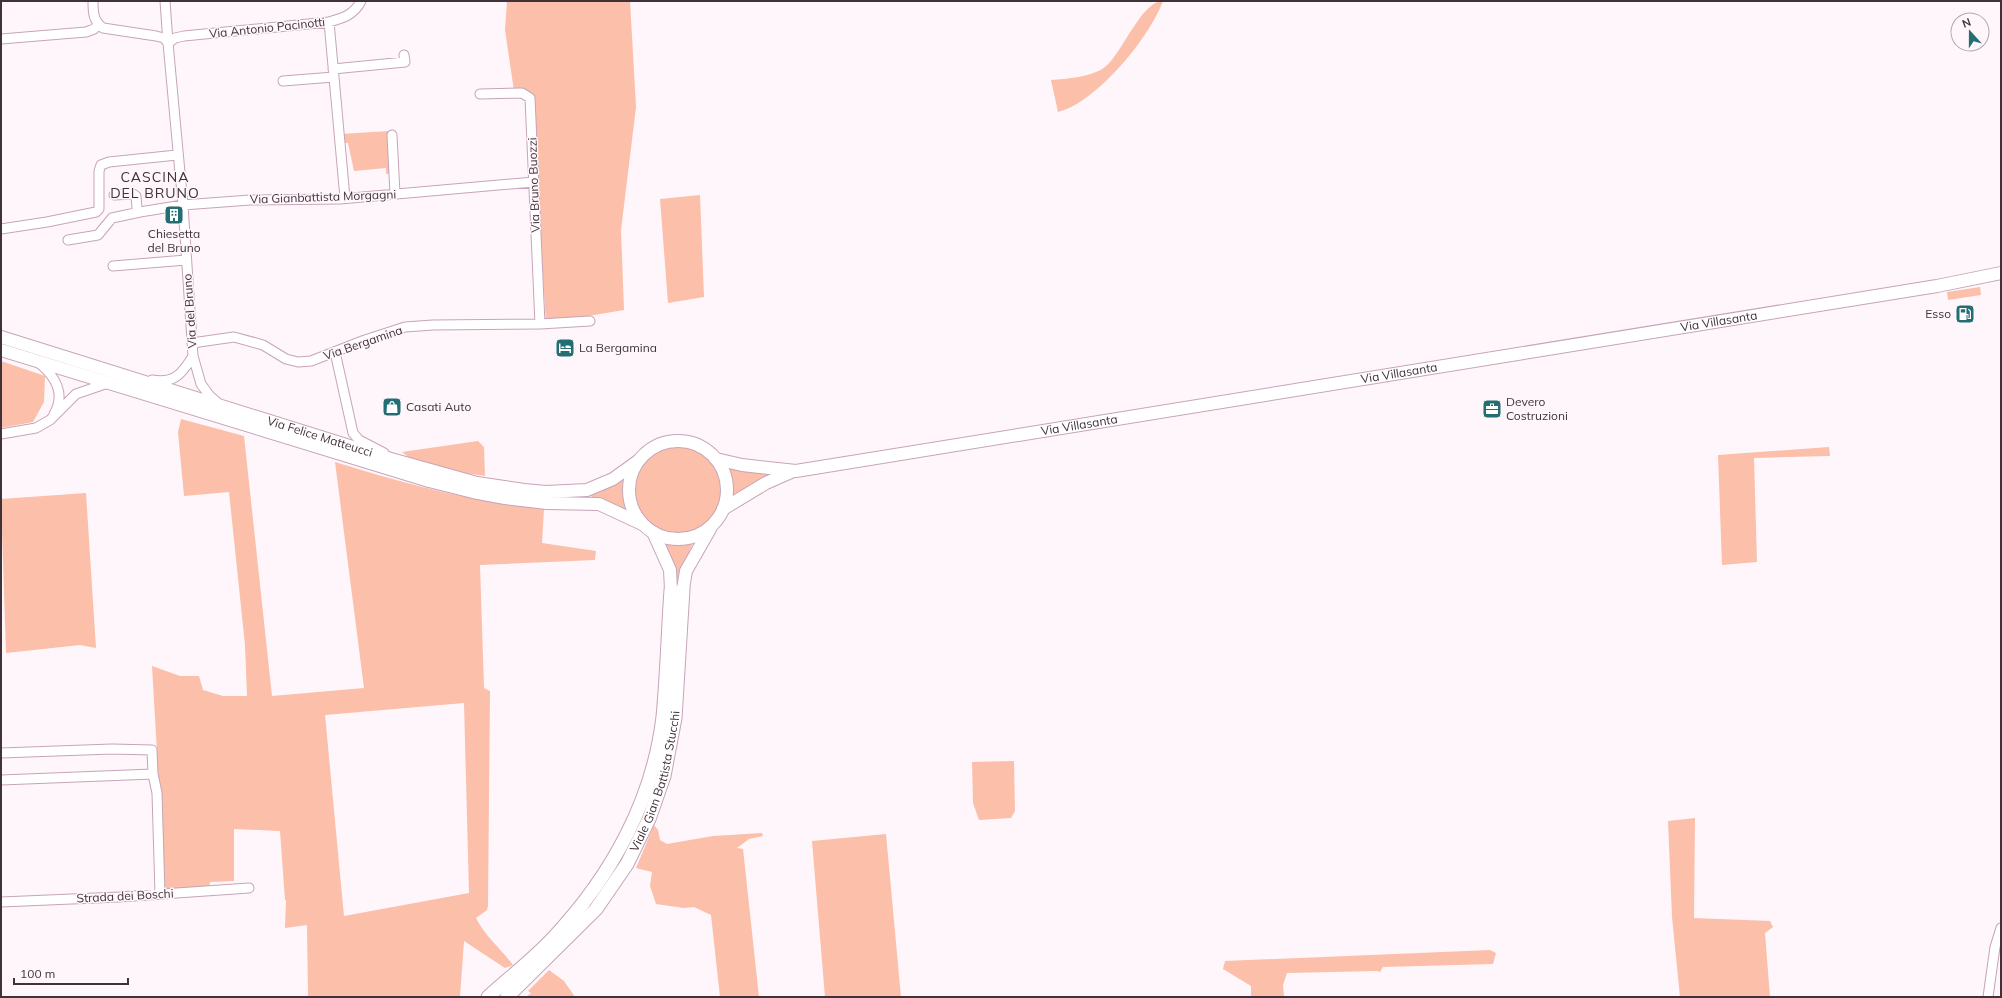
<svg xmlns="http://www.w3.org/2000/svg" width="2002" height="998" font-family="Mulish,sans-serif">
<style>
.green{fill:#fbbfaa;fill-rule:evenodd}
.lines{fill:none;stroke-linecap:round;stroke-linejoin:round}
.minor-casing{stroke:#c7a4b8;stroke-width:11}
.major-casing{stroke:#c7a4b8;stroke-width:14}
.highway-casing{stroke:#c7a4b8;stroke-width:15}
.minor{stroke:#fff;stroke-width:9}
.major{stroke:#fff;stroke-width:12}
.highway{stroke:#fff;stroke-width:13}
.labels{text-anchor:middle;stroke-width:3;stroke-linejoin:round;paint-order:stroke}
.street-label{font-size:12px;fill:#41323a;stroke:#fef6fa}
.poi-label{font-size:12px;fill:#41323a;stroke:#fef6fa;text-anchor:start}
.quarter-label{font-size:14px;letter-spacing:1px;fill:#41323a;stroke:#fef6fa}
</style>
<rect width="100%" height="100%" fill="#fef6fa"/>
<path class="green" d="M 507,1 L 630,1 L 636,107 L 621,230 L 624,310 L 546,323 L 532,97 L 514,91 L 505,30 Z
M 1163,1 C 1149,37 1109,85 1075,105 C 1070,108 1064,110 1058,112 L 1051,80 C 1067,79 1092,77 1105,67 C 1122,54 1141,1 1163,1 Z
M 389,131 L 391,173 L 386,174 L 386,168 L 354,171 L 348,143 L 342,143 L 341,134 Z
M 700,195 L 704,297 L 668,303 L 660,199 Z
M 1980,287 L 1981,295 L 1948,300 L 1947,292 Z
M 1,361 L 45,376 L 44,402 L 33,422 L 1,428 Z
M 181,419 L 244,436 L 272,696 L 364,688 L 335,462 C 403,483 472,502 544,509 L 542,543 L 596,551 L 595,560 L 480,565 L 484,688 L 490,691 L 488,906 L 487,910 L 476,918 C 485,936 501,949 513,965 L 505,968 L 464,941 L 460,997 L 308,997 L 307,925 L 285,928 L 286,900 L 285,900 L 280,831 L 234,829 L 234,881 L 210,882 L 209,888 L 165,889 L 152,666 L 180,676 L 199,676 L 203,690 L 223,696 L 247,696 L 245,645 L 229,492 L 184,496 L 178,432 ZM 464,703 L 469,893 L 344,916 L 325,715 Z
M 478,441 L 484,447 L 485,476 C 461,472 420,469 402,452 Z
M633 490a44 44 0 1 1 88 0a44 44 0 1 1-88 0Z
M 1829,447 L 1830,456 L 1754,458 L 1757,562 L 1722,565 L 1718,455 Z
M 727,466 L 766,474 L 770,476 L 732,500 L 731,477 Z
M 620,480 L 623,481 L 622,491 L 625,509 L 592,498 L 591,494 Z
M 86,493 L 96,648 L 80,645 L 6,653 L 1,499 Z
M 693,543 L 683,566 L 678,587 L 674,565 L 666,545 Z
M 1014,761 L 1015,811 L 1011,818 L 979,820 L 973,803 L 972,762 Z
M 1695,818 L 1694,918 L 1770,921 L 1773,927 L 1765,933 L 1770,997 L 1680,997 L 1672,917 L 1668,821 Z
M 654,825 L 658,830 L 660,840 L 667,844 L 713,836 L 762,833 L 763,836 L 749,839 L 737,848 L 743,849 L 759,997 L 720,997 L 711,915 L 694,907 L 684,908 L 656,904 L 650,886 L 652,872 L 636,868 Z
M 886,834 L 901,997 L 825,997 L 812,841 Z
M 1490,950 L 1496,953 L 1493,964 L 1383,967 L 1380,972 L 1377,971 L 1287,973 L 1283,985 L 1284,997 L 1251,997 L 1251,986 L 1223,969 L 1225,961 Z
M 549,970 L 564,981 L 575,997 L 526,997 L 531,993 L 528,991 Z"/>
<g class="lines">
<g class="minor-casing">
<path id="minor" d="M 93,1 C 93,12 93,21 103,28 L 156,36 L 164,38 L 168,43 L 165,1
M 329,22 L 345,198
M 1,39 L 86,32 L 94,29 L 98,25
M 333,69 L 405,62 L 404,55
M 283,81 L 334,77
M 480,94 L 522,93 L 530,98 L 540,324
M 392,135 L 395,194
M 114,195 L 133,194 L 136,196 L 137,208 L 140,212 L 183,205 L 250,200 L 340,199 L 534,182
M 1,229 L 47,222 L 96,212 L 99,209 L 99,171 L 101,165 L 109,162 L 177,155
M 68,240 L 98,235 L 112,218 L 140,212
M 113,266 L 186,260
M 192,343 L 234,337 L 263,345 L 286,359 L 298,362 L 311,361 L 365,340 L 405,327 L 433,325 L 540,324 L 590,321
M 335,352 L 353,433 L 359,440 L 384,453
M 39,363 C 55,376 66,394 54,414
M 152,380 C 174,384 182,374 193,356
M 218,403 L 209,395 L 201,384 L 193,356 L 183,205 L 168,43 L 175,38 L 184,36 L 329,22 C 343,18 354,15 361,1
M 1,434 L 36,428 L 50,420 L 76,394 L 108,383
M 1,753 L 112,749 L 152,750 L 153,774 L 157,793 L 160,894
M 1,780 L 153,774
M 1,902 L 119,897 L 249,888
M 1988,997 L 1995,947 L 2001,928"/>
</g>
<g class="major-casing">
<g id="major">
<path id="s1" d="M 1,337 L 391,459 L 477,483 L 524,490 L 546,492 L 587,490 L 613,479 L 638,461"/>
<path d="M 1,350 L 429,481 L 473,492 L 505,498 L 547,503 L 599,504 L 642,524"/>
<circle cx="678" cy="490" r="49"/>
<path id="s2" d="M 716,459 L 742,465 L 796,471 L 1937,286 L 2001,273"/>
<path d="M 723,509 L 766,483 L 791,472"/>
<path d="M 653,532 L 670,570 L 671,590"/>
<path d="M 683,589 L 686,571 L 710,529"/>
</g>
</g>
<g class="highway-casing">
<g id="highway">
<path d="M 488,997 C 510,977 535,958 555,936 C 612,875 653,800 663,717 C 667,675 668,632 671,590"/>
<path id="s3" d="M 507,997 L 596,909 L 627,864 L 649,819 L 664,776 L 675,718 L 683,589"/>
</g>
</g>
<use href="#minor" class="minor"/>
<use href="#major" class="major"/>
<use href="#highway" class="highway"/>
</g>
<defs>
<g id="building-square" transform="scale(1)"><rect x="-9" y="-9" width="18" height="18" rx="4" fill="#236e73" stroke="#fef6fa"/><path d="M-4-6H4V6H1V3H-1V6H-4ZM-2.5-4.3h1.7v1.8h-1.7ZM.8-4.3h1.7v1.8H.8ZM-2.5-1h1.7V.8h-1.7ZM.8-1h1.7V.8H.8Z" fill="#fff"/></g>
<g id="fuel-square" transform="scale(1)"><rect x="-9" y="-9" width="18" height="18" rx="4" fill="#236e73" stroke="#fef6fa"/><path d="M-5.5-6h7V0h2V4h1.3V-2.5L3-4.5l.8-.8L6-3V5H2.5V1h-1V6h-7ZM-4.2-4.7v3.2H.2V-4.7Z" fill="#fff"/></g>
<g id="hotel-square" transform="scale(1)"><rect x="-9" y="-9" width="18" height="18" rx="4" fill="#236e73" stroke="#fef6fa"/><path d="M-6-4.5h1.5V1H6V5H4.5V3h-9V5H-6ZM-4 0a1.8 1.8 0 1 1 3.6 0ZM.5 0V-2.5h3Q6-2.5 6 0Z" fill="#fff"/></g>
<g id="shop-square" transform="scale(1)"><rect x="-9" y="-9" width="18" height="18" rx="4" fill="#236e73" stroke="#fef6fa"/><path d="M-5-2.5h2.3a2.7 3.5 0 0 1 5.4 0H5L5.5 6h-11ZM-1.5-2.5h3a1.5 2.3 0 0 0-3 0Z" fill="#fff"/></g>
<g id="office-square" transform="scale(1)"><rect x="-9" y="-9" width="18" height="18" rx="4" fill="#236e73" stroke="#fef6fa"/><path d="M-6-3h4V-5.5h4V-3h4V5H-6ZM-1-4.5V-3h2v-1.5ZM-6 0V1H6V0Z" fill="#fff"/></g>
</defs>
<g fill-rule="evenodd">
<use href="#building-square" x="174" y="215"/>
<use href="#fuel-square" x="1965" y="314"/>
<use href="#hotel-square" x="565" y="348"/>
<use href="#shop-square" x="392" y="407"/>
<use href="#office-square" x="1492" y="409"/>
</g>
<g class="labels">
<g class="street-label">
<text transform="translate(267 28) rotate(-6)" y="4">Via Antonio Pacinotti</text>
<text transform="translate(534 185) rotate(-92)" y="4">Via Bruno Buozzi</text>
<text transform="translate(323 197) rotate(-2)" y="4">Via Gianbattista Morgagni</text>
<text transform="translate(190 311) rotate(-94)" y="4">Via del Bruno</text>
<text dy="4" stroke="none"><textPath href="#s2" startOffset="1016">Via Villasanta</textPath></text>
<text transform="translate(363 343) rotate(-19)" y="4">Via Bergamina</text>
<text dy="4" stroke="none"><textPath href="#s2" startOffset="692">Via Villasanta</textPath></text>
<text dy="4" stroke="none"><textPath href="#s2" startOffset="368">Via Villasanta</textPath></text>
<text dy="4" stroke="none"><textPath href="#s1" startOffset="334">Via Felice Matteucci</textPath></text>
<text dy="4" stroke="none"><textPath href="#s3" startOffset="268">Viale Gian Battista Stucchi</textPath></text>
<text transform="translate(125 896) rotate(-3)" y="4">Strada dei Boschi</text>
</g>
<g class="poi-label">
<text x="174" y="238" text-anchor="middle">Chiesetta<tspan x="174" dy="14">del Bruno</tspan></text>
<text x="1951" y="318" text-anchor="end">Esso</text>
<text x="579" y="352">La Bergamina</text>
<text x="1506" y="406">Devero<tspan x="1506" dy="14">Costruzioni</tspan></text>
<text x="406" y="411">Casati Auto</text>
</g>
<g class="quarter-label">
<text x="155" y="182">CASCINA<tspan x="155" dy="16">DEL BRUNO</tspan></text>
</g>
</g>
<rect width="2002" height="998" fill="none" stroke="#41323a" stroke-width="4"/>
<g transform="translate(1970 32) rotate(339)"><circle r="19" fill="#fef6fa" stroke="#b2a8ad"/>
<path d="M0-3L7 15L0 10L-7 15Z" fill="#236e73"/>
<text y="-6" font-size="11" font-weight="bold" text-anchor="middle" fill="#41323a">N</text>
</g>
<path d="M14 978v6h114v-6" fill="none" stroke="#41323a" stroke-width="2"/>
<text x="20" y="978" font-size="12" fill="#41323a" stroke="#fef6fa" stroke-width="3" paint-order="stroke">100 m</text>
</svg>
